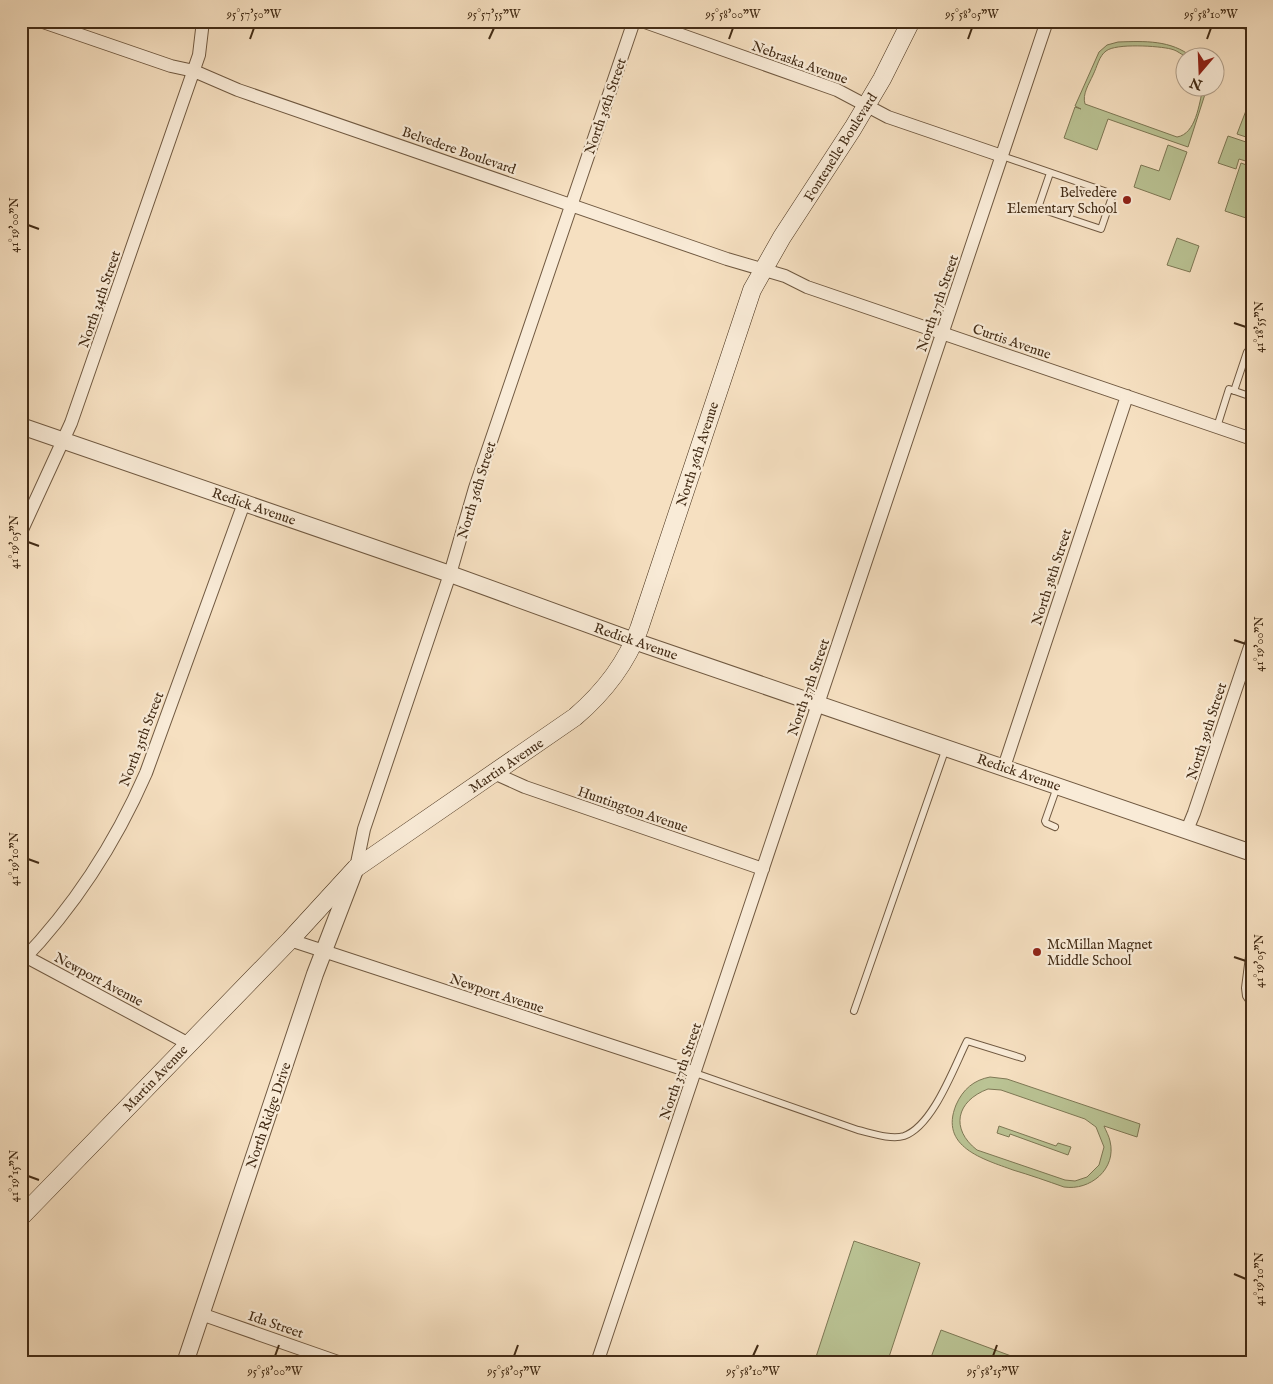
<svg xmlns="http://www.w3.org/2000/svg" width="1273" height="1384" font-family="'IM FELL English',serif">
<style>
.green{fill:#bac394;stroke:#7e7855;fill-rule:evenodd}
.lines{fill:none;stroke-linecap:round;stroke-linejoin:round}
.service-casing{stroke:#705941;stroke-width:8}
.minor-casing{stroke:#705941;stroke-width:14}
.tertiary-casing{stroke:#705941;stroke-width:18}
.secondary-casing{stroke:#432c16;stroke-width:19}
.service{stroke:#f9ebd7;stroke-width:6}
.minor{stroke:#f9ebd7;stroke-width:12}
.tertiary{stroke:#f9ebd7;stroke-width:16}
.secondary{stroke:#f9ebd7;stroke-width:18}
.ticks{fill:none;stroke:#432c16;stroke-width:2}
.poi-dot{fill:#8f2418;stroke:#f9ebd7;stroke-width:2}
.labels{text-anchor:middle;stroke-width:4.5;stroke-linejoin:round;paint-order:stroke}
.street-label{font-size:14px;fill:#432c16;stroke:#f9ebd7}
.poi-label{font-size:14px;fill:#432c16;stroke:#f9ebd7;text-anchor:end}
.neatline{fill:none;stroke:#432c16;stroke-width:2}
.ticks-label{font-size:12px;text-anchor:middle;fill:#432c16}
</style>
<rect width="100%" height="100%" fill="#f6e0c1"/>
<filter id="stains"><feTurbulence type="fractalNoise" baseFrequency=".004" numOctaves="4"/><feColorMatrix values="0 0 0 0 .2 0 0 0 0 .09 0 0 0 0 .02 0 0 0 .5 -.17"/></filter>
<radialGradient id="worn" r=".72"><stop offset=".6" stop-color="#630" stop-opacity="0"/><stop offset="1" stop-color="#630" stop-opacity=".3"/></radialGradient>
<path class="green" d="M 1118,42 C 1145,41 1171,40 1192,57 C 1183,58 1180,51 1171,49 C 1159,46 1116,43 1106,51 C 1099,56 1097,67 1093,75 C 1089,84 1082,94 1085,104 L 1177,137 C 1196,134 1199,104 1203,88 L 1207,88 L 1188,147 L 1108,119 L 1097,150 L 1064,138 L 1075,107 L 1081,109 L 1075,106 L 1099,52 L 1107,45 Z
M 1252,95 L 1252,139 L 1237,134 Z
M 1228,136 L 1252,144 L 1252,163 L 1239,159 L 1236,169 L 1218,163 Z
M 1168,145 L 1187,152 L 1170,200 L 1134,187 L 1141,165 L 1159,171 Z
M 1241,163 L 1252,167 L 1252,220 L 1225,211 Z
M 1177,238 L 1199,246 L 1190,272 L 1167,265 Z
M 990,1077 L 1007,1079 L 1140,1124 L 1137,1137 L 1104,1126 C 1106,1131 1109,1136 1110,1141 C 1117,1169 1090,1191 1064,1187 C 1047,1181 1030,1175 1013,1170 C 983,1159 939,1147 956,1105 C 963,1089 974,1080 990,1077 ZM 988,1089 L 1001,1090 L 1085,1119 L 1096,1127 L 1104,1147 L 1099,1165 L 1087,1177 L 1075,1181 L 1065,1180 L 977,1150 C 950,1129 956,1101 988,1089 Z
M 999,1126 L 1056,1146 L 1058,1143 L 1071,1147 L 1068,1155 L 1010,1134 L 1009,1137 L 997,1133 Z
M 854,1241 L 920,1263 L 887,1363 L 814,1363 Z
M 941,1330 L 1030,1363 L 929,1363 Z"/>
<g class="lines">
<g class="service-casing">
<path id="service" d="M 1002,156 L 1113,194 L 1101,229 L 1038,208 L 1050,173
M 1234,391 L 1247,352 L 1252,354
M 1217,427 L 1229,389 L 1252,397
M 1055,827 L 1046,823 L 1045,821 L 1057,787
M 1252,933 L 1245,988 L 1246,996 L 1252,1005
M 854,1011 L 946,748
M 695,1073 L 858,1130 C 871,1133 891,1140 904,1136 C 933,1126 954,1067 967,1041 L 1022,1058"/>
</g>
<g class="minor-casing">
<path id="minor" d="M 40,21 L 171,66 L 194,71 L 238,90 L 727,259 L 785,276 L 807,287 L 1252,439
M 642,21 L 837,90 L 888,117 L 1002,156
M 1242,21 L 1252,25
M 21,29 L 24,21
M 21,532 L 71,423 L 199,55 L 203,21
M 1004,767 L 1127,396
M 494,773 L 525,787 L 763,869
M 1187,830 L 1194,813 L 1252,641
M 356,868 L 364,829 L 450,574 L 475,488 L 634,21
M 290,940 L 695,1073
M 21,954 L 189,1044
M 21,962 C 75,906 115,844 146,773 L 244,503
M 201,1314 L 341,1363
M 597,1363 L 1047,21"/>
</g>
<g class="tertiary-casing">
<path id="tertiary" d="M 21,426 L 450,574 L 634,641 L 1252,853
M 185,1363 L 315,974 L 355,870"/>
</g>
<g class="secondary-casing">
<path id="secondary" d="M 21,1217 L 290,940 L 356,868 L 575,717 C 603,693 626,664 639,629 L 752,290 L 782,237 L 853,128 L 882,79 L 911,21"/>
</g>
<use href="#service" class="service"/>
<use href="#minor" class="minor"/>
<use href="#tertiary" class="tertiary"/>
<use href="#secondary" class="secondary"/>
</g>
<path class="ticks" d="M 250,39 L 254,28M 489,39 L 494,28M 729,39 L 733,28M 968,39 L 972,28M 1207,39 L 1211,28M 28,225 L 39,229M 1234,323 L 1246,327M 28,542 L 39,546M 1234,640 L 1246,644M 28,859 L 39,863M 1234,957 L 1246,961M 28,1176 L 39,1180M 1234,1274 L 1246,1279M 275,1356 L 279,1345M 514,1356 L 518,1345M 753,1356 L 758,1345M 993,1356 L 997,1345"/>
<g class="poi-dot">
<circle cx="1127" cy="200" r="5"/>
<circle cx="1037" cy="952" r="5"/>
</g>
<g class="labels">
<g class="street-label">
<text transform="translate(800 62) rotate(20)" y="5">Nebraska Avenue</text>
<text transform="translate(605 106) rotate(-71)" y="5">North 36th Street</text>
<text transform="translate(840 147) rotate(-58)" y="5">Fontenelle Boulevard</text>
<text transform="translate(459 150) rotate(19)" y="5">Belvedere Boulevard</text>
<text transform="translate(99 299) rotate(-71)" y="5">North 34th Street</text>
<text transform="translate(937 303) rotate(-71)" y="5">North 37th Street</text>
<text transform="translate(1012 341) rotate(19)" y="5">Curtis Avenue</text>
<text transform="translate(697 454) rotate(-72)" y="5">North 36th Avenue</text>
<text transform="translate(476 490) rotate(-73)" y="5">North 36th Street</text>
<text transform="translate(254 506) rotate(19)" y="5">Redick Avenue</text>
<text transform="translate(1051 577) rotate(-72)" y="5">North 38th Street</text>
<text transform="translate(636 641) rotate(19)" y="5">Redick Avenue</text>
<text transform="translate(808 687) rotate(-71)" y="5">North 37th Street</text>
<text transform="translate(1206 731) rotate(-72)" y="5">North 39th Street</text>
<text transform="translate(141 739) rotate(-69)" y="5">North 35th Street</text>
<text transform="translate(506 765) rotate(-34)" y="5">Martin Avenue</text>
<text transform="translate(1019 772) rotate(19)" y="5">Redick Avenue</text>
<text transform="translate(633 809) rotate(19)" y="5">Huntington Avenue</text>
<text transform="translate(99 979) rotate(28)" y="5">Newport Avenue</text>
<text transform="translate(497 993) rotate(18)" y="5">Newport Avenue</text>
<text transform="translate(680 1071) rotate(-71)" y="5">North 37th Street</text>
<text transform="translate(155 1078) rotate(-46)" y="5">Martin Avenue</text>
<text transform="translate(268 1115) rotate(-71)" y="5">North Ridge Drive</text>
<text transform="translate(276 1324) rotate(19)" y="5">Ida Street</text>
</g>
<g class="poi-label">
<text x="1117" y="197">Belvedere<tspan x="1117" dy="16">Elementary School</tspan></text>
<text x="1047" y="949" text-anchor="start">McMillan Magnet<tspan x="1047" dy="16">Middle School</tspan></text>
</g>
</g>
<rect width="1273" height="1384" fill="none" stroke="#f6e0c1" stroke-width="55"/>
<g transform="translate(1200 72) rotate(199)"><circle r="24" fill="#f9ebd7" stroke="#b09f8a"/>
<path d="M0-4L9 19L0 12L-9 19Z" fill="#8f2418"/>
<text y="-8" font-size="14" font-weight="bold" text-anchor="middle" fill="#432c16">N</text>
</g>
<rect x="28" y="28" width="1218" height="1328" class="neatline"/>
<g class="ticks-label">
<text x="254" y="18">95°57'50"W</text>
<text x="494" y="18">95°57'55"W</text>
<text x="733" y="18">95°58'00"W</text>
<text x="972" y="18">95°58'05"W</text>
<text x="1211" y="18">95°58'10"W</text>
<text transform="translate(14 225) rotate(-90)" y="4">41°19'00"N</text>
<text transform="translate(1259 327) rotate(-90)" y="4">41°18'55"N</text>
<text transform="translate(14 542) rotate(-90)" y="4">41°19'05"N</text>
<text transform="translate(1259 644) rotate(-90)" y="4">41°19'00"N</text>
<text transform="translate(14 859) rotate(-90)" y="4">41°19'10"N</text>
<text transform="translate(1259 961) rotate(-90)" y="4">41°19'05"N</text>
<text transform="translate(14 1176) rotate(-90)" y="4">41°19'15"N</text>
<text transform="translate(1259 1279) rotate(-90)" y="4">41°19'10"N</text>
<text x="275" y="1375">95°58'00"W</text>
<text x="514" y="1375">95°58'05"W</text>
<text x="753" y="1375">95°58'10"W</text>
<text x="993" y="1375">95°58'15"W</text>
</g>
<rect width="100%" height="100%" filter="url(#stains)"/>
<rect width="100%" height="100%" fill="url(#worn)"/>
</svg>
